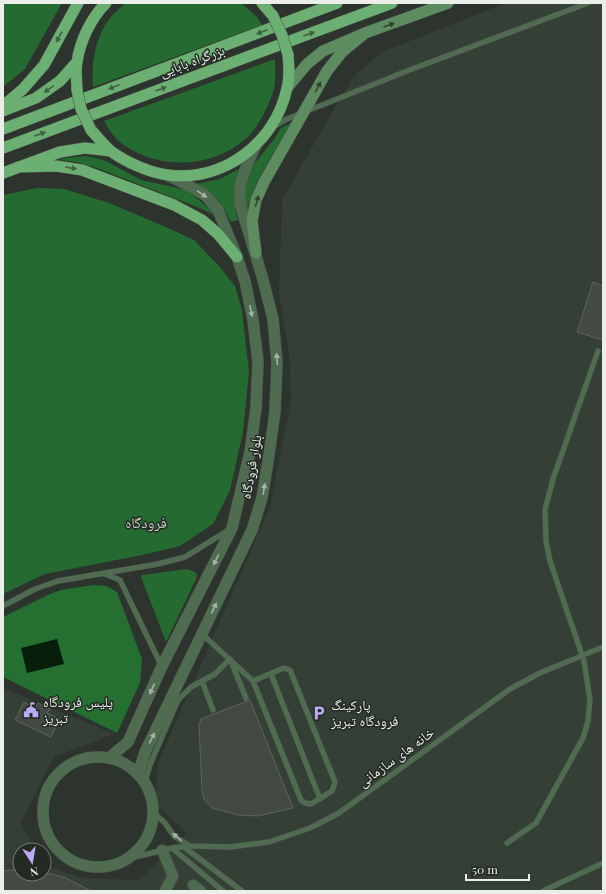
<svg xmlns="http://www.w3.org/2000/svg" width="606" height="894" font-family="'Playfair Display','Noto Naskh Arabic',serif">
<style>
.built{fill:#344035}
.green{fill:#256a30}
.forest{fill:#256f31}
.water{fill:#071e0a}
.building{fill:#424a42;stroke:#5c645c}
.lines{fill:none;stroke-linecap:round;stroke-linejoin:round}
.service-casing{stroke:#4a524b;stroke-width:6}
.minor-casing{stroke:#4a524b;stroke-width:12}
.tertiary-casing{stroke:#4a524b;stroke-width:12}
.secondary-casing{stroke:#4a524b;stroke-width:12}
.trunk-casing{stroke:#4a524b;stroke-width:12}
.service{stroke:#4f6c51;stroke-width:5}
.minor{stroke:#4f6c51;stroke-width:10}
.tertiary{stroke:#4f6c51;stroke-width:11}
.secondary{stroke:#5d8c61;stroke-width:11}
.trunk{stroke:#6caf72;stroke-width:11}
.trunk-bridge-casing{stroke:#4a524b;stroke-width:12;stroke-linecap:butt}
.trunk-bridge{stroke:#6caf72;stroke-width:11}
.oneway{fill:#324232}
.oneway2{fill:#405f43}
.oneway3{fill:#a4b4a5}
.labels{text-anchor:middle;stroke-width:3;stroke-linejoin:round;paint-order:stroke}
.street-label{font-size:14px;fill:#eaefea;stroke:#232a23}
.poi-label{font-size:14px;fill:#eaefea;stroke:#232a23;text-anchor:start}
.neighbourhood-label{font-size:15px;fill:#c6d0c6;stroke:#232a23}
</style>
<rect width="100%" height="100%" fill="#2c342d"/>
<path class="built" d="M 506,3 L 603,3 L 603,891 L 3,891 L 3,688 L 114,734 L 54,757 L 21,822 L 34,850 L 20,850 L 20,874 L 44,874 L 44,865 L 81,878 L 139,880 L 187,833 L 155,803 L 158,763 L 270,507 L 291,400 L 289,353 L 279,293 L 282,199 L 353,77 L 382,52 Z"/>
<path class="green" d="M 3,3 L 62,3 L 25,69 L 3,87 Z
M 126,3 L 241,3 L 257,17 L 262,25 L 93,87 C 91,64 95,37 110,18 C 114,12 121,8 126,3 Z
M 275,59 C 275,68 276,80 274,89 C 271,102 257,129 248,137 C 214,168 161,171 124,145 C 115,139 109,130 104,121 Z
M 293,122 C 276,150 255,178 247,210 L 245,201 L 246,186 L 251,168 L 275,138 L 281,128 Z
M 86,156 L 100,159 L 108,162 L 141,180 L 187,190 L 212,211 L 219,222 L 214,215 L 202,209 L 97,168 L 76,162 L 60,160 L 64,158 Z
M 239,169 C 234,186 232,203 238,220 L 231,222 C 222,204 215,193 196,184 L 220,179 Z
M 37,188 L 64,189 L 109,203 L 168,228 L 194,240 L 219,266 L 235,286 L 242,310 L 249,372 L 243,432 L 230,490 L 213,524 L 180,546 L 142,555 L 45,574 L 3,594 L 3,195 Z
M 187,569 L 195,572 L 197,575 L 196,579 L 166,642 L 141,577 L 142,575 Z"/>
<path class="forest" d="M 93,585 L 106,586 L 117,592 L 142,659 L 140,683 L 117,733 L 3,677 L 3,617 L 50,594 L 61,590 Z"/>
<path class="water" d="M 57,639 L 64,664 L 27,673 L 21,648 Z"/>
<path class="building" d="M 593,282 L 603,286 L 603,340 L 577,332 Z
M 250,700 L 293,808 L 258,816 L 238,815 L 212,808 L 204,799 L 202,790 L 199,725 L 201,719 Z
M 24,702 L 35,708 L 38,703 L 50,709 L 47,713 L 60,719 L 51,737 L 15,720 Z
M 20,869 L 20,874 L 44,874 L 44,872 L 66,878 L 91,891 L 3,891 L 3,871 Z"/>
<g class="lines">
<g class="service-casing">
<path id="service" d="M 273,127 L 287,119 L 407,71 L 588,3
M 105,574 L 120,580 L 161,665
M 3,606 L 35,589 L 58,581 L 158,564 L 185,557 L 227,531
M 202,634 L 253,681 L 301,800 L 305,803 L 311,804 L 332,791 L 335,782 L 290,670 L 284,668 L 253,681
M 271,674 L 320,799
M 202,681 L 213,710
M 144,784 L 151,762 L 178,700 L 191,687 L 215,674 L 230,659 L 246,698
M 507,843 L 536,823 L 583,738 L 588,721 L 590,700 L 584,661 L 550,561 L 546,541 L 545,510 L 553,479 L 598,351
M 190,846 L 230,847 L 269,842 L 310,828 L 339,813 L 510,689 L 540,673 L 603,647
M 184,847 L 242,891
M 172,848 L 223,891
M 127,859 L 172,848 L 190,846 L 174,836 L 165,823 L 152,811
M 543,891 L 603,863"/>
</g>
<g class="minor-casing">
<path id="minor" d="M 162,850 L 173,876 L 165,891
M 193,885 L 201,891"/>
</g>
<g class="tertiary-casing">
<path id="tertiary" d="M43 812a55 55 0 1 1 110 0a55 55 0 1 1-110 0Z
M 109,758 L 128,742 L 162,666 L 232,528 L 250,452 L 256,408 L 258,362 L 253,320 L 245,281 L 237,257 L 218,210 L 206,196 L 188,185 L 167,175
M 138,774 L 145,752 L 252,530 L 262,498 L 269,455 L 275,412 L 277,362 L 273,319 L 262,276 L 240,204 L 240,186 L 245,170 L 255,147"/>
</g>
<g class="secondary-casing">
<path id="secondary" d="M 287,88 L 307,64 L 323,51 L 365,33 L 448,3
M 256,253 L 252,221 L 256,200 L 264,182 L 327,71 L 342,52 L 365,33"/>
</g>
<g class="trunk-casing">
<path id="trunk" d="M 262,3 L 273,16
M 77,90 C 77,81 75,71 77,62 C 80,41 91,18 106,3
M 3,106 L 23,89 L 44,65 L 78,3
M 3,111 L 36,98 L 60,81 L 77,62
M 3,129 L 337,3
M 91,130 C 98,137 104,146 112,152 C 126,162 150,173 168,175 C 224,182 275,143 287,88 C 290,77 289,66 288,55
M 3,148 L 392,3
M 18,167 L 56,166 L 82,170 L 174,205 L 202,220 L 218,234 L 237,257
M 3,173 L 60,152 L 85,148 L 111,151"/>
</g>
<use href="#service" class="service"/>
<use href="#minor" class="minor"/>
<use href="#tertiary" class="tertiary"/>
<use href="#secondary" class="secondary"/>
<use href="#trunk" class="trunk"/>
<g class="trunk-bridge-casing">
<path id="trunk-bridge" d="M 273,16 L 282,35 L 288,55
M 77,90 L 81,109 L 91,130"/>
</g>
<use href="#trunk-bridge" class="trunk-bridge"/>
</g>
<defs><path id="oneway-solid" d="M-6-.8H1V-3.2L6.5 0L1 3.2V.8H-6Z"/></defs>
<g class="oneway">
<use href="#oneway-solid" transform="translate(389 25) rotate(-20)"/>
<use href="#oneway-solid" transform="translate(318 87) rotate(-62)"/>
<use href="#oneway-solid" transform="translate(257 201) rotate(-74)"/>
</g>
<g class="oneway2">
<use href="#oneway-solid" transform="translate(262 32) rotate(159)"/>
<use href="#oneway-solid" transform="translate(309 34) rotate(-20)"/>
<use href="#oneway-solid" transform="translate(59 37) rotate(119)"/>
<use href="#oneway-solid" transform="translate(114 87) rotate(159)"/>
<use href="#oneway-solid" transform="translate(49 89) rotate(145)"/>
<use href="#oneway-solid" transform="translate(161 89) rotate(-20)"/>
<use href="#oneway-solid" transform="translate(40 134) rotate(-20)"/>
<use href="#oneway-solid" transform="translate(71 168) rotate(9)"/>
</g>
<g class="oneway3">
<use href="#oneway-solid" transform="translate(202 194) rotate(34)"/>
<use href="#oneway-solid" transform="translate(251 311) rotate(78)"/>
<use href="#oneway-solid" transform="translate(277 359) rotate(-94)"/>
<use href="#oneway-solid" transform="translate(264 489) rotate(-81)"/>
<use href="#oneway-solid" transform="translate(216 560) rotate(117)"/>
<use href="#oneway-solid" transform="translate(214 608) rotate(-64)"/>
<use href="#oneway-solid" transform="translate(152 689) rotate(114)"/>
<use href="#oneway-solid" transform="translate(152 738) rotate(-64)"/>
<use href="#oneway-solid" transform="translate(177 837) rotate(-140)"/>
</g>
<defs>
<g id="civic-bare" transform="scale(1.2)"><path d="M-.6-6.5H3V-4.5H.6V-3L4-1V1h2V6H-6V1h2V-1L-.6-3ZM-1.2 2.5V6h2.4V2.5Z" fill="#bea9f5" stroke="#232a23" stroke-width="2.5" paint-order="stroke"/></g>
<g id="parking-bare" transform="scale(1.2)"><path d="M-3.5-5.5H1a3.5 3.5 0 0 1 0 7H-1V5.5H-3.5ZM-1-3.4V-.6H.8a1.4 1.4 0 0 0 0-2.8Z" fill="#bea9f5" stroke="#232a23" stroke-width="2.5" paint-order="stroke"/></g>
</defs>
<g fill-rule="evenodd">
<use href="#civic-bare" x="31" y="710"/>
<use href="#parking-bare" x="319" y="713"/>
</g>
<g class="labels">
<g class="street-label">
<text transform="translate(192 61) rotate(-20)" y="5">بزرگراه بابایی</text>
<text transform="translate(251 467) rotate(-80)" y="5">بلوار فرودگاه</text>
<text transform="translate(396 757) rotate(-36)" y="5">خانه های سازمانی</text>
</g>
<g class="poi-label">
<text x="43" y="707">پلیس فرودگاه<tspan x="43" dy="16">تبریز</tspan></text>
<text x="331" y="710">پارکینگ<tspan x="331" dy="16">فرودگاه تبریز</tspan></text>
</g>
<g class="neighbourhood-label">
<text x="146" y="528">فرودگاه</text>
</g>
</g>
<rect width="606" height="894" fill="none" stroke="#eaefea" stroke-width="8"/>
<g transform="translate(32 862) rotate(168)"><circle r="19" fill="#232a23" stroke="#737973"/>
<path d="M0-3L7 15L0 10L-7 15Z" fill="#bea9f5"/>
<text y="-6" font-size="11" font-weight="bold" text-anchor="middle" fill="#eaefea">N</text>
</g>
<path d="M466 874v6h63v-6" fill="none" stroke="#eaefea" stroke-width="2"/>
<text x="472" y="874" font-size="12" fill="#eaefea" stroke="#232a23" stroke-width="3" paint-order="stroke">50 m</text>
</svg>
